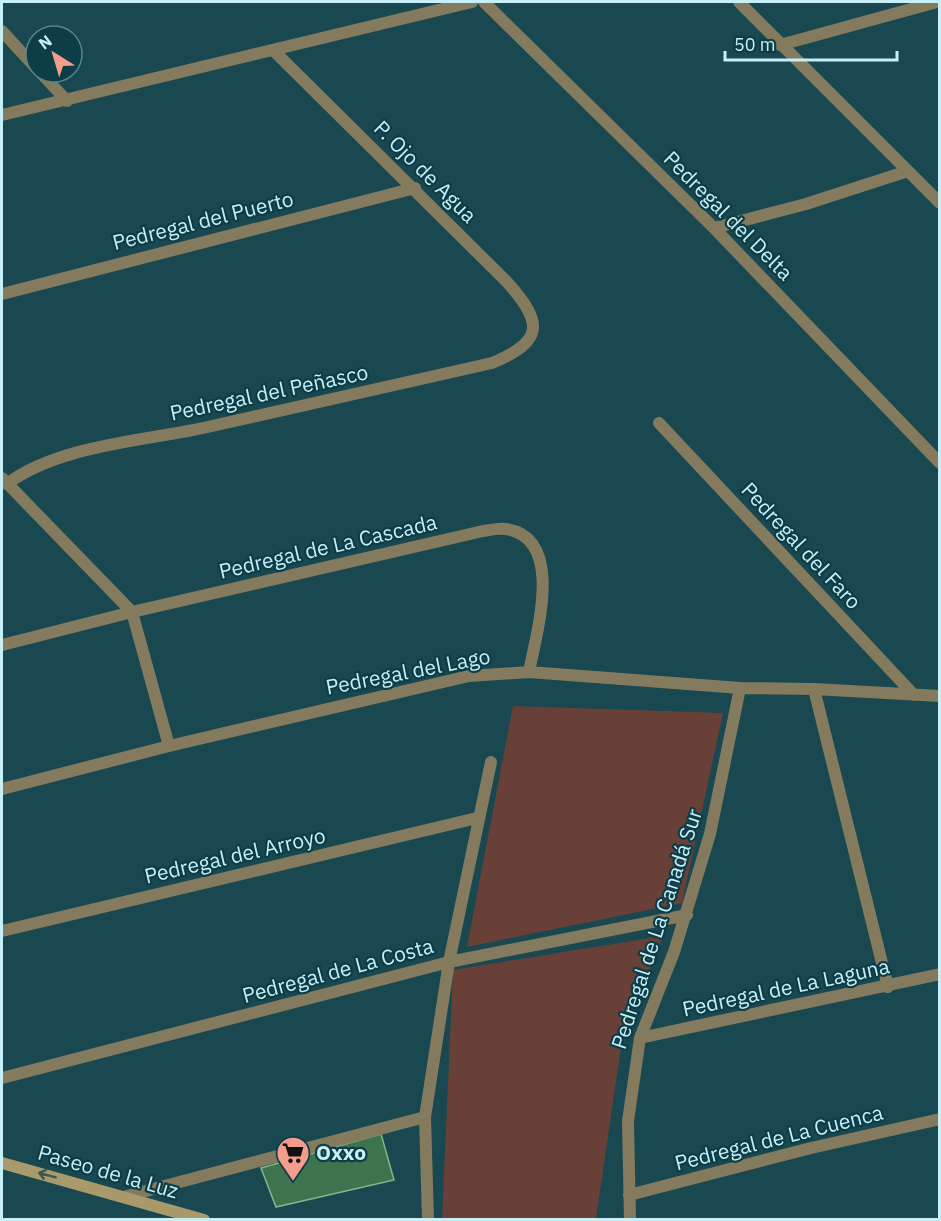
<svg xmlns="http://www.w3.org/2000/svg" width="941" height="1221" font-family="'IBM Plex Sans',sans-serif">
<style>
.green{fill:#684038}
.building{fill:#3d744e;stroke:#7fb88e;stroke-width:1.5}
.lines{fill:none;stroke-linecap:round;stroke-linejoin:round}
.street{stroke:#847b5e;stroke-width:12}
.secondary{stroke:#a99a6c;stroke-width:12}
.oneway{stroke:#3c5951}
.labels{text-anchor:middle;stroke-width:4.5;stroke-linejoin:round;paint-order:stroke}
.street-label{font-size:21px;fill:#c7eff8;stroke:#0d3d46}
.poi-label{font-size:21px;font-weight:bold;fill:#c7eff8;stroke:#0d3d46;text-anchor:start}
</style>
<rect width="100%" height="100%" fill="#1a4851"/>
<path class="green" d="M 513,706 L 723,713 L 682,903 L 467,947 Z
M 663,936 L 622,1040 L 596,1219 L 442,1220 L 453,970 Z"/>
<path class="building" d="M 381,1134 L 394,1180 L 276,1207 L 261,1168 Z"/>
<g class="lines">
<path class="street" d="M 484,2 L 714,228 L 940,463
M 739,2 L 940,203
M 2,31 L 36,68
M 780,45 L 937,2
M 40,72 L 67,101
M 2,115 L 472,2
M 714,228 L 806,204 L 908,171
M 2,294 L 415,188
M 659,423 L 914,695
M 2,478 L 132,612 L 169,746
M 7,484 C 57,446 142,441 203,428 C 299,407 395,385 492,363 C 545,341 543,322 507,282 L 274,51
M 2,645 L 132,612 L 483,531 C 490,530 499,528 506,529 C 566,538 536,634 529,672
M 814,689 L 888,987
M 2,789 L 169,746 L 469,676 L 529,672 L 740,688 L 814,689 L 940,696
M 2,931 L 477,818
M 640,1038 L 940,974
M 2,1078 L 449,962 L 687,915
M 629,1195 L 811,1148 L 940,1119
M 127,1196 L 425,1117
M 428,1220 L 425,1117 L 449,962 L 491,762
M 630,1220 L 628,1121 L 640,1038 L 674,952 L 710,834 L 740,688"/>
<path class="secondary" d="M 2,1163 L 204,1220"/>
</g>
<defs><path id="oneway-shaft" d="M-6 0H5M1.5-3L5.5 0L1.5 3" fill="none" stroke-width="1.6" stroke-linecap="round" stroke-linejoin="round" transform="scale(1.5)"/></defs>
<use class="oneway" href="#oneway-shaft" transform="translate(47 1175) rotate(-165)"/>
<defs>
<g id="supermarket-pin" transform="scale(1.725)"><path d="M0 17L-7.5 6A9.5 9.5 0 1 1 7.5 6Z" fill="#f49d8c" stroke="#0d3d46"/><path d="M-6-5.5h2.5l.6 2H6L4.5 2H-2.5L-4.4-4H-6ZM-1.5 3.2a1.3 1.3 0 1 0 .1 0ZM3 3.2a1.3 1.3 0 1 0 .1 0Z" fill="#111"/></g>
</defs>
<g fill-rule="evenodd">
<use href="#supermarket-pin" x="293" y="1153"/>
</g>
<g class="labels">
<g class="street-label">
<text transform="translate(425 172) rotate(45)" y="7">P. Ojo de Agua</text>
<text transform="translate(728 216) rotate(45)" y="7">Pedregal del Delta</text>
<text transform="translate(203 221) rotate(-14)" y="7">Pedregal del Puerto</text>
<text transform="translate(269 393) rotate(-12)" y="7">Pedregal del Peñasco</text>
<text transform="translate(801 546) rotate(47)" y="7">Pedregal del Faro</text>
<text transform="translate(328 547) rotate(-13)" y="7">Pedregal de La Cascada</text>
<text transform="translate(408 672) rotate(-11)" y="7">Pedregal del Lago</text>
<text transform="translate(235 856) rotate(-13)" y="7">Pedregal del Arroyo</text>
<text transform="translate(657 929) rotate(-72)" y="7">Pedregal de La Canadá Sur</text>
<text transform="translate(338 971) rotate(-15)" y="7">Pedregal de La Costa</text>
<text transform="translate(786 988) rotate(-12)" y="7">Pedregal de La Laguna</text>
<text transform="translate(779 1138) rotate(-14)" y="7">Pedregal de La Cuenca</text>
<text transform="translate(108 1172) rotate(16)" y="7">Paseo de la Luz</text>
</g>
<g class="poi-label">
<text x="316" y="1160">Oxxo</text>
</g>
</g>
<rect width="941" height="1221" fill="none" stroke="#c7eff8" stroke-width="6"/>
<g transform="translate(54 54) rotate(323)"><circle r="28" fill="#0d3d46" stroke="#57848d" stroke-width="1.5"/>
<path d="M0-4.5L10 22L0 15L-10 22Z" fill="#f49d8c"/>
<text y="-9" font-size="16" font-weight="bold" text-anchor="middle" fill="#c7eff8">N</text>
</g>
<path d="M725 51v9h172v-9" fill="none" stroke="#c7eff8" stroke-width="3"/>
<text x="734" y="51" font-size="18" fill="#c7eff8" stroke="#0d3d46" stroke-width="4.5" paint-order="stroke">50 m</text>
</svg>
